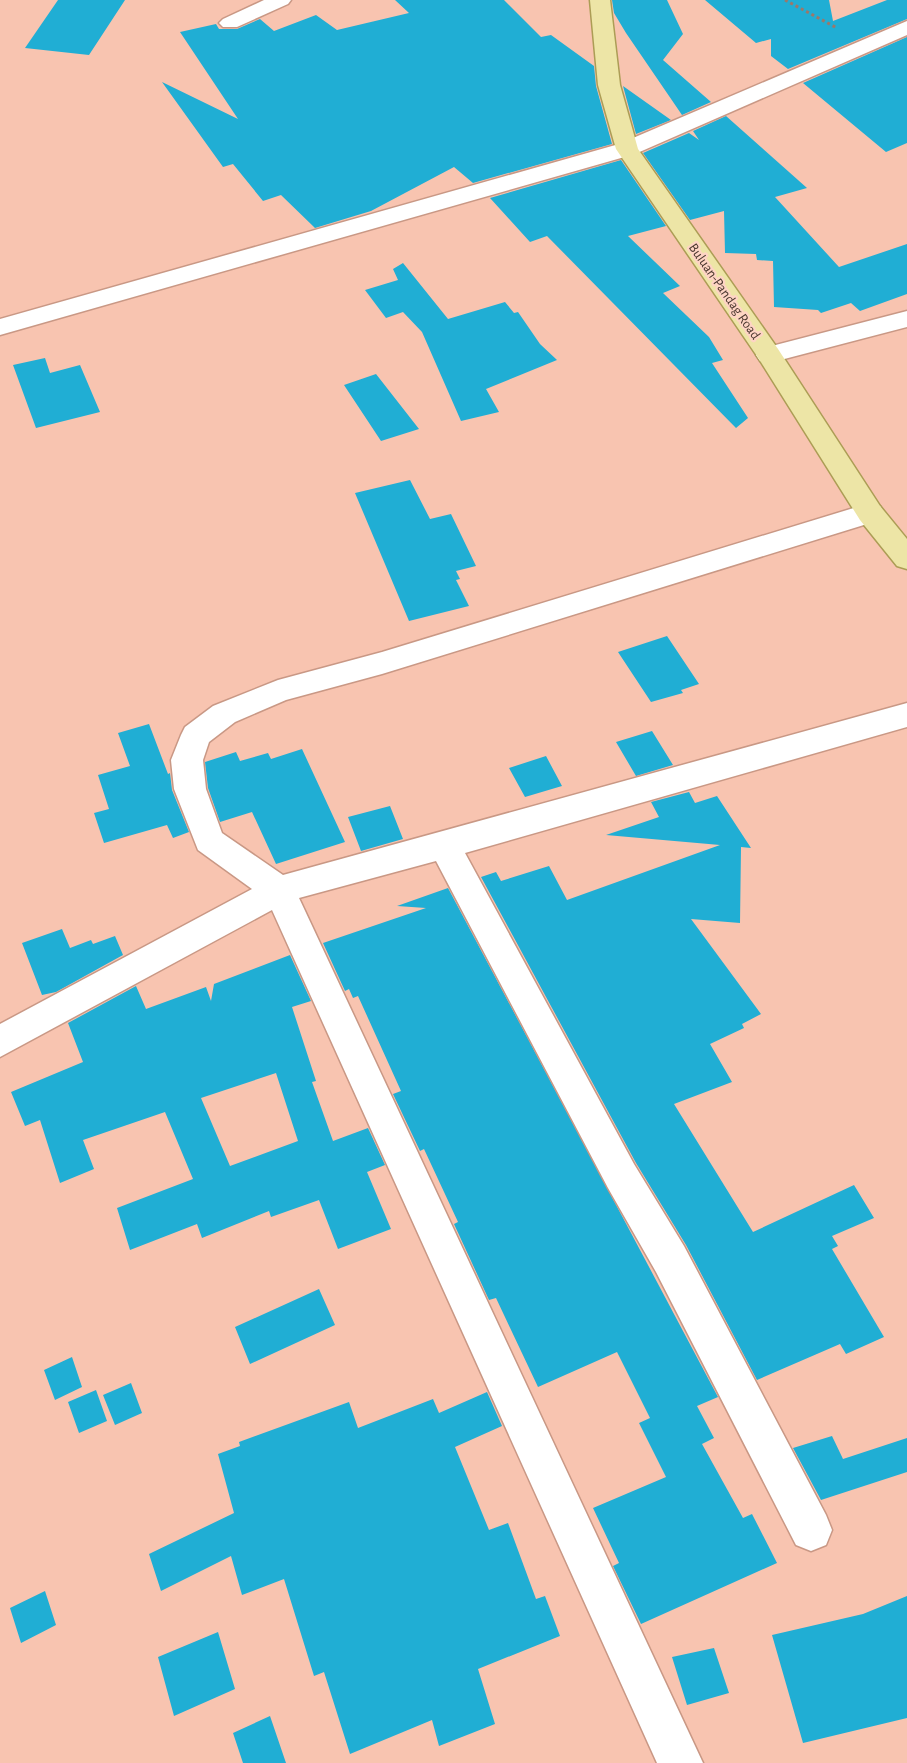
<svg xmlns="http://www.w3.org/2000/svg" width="907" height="1763" font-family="'Alegreya Sans',sans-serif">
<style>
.building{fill:#20aed4;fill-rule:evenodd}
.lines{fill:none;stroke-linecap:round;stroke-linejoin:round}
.minor-casing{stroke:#c99885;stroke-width:3}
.major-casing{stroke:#ac9d55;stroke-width:3}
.path{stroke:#9b786b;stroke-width:3;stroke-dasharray:3 3;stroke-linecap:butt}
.minor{fill:#fff;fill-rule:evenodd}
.major{fill:#ede5a6;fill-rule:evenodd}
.labels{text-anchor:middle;stroke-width:4.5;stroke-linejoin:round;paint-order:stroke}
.far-street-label{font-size:14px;fill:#4b372f;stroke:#fed4c4}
</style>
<rect width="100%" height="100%" fill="#f8c4b0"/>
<path class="building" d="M 58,0 L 125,0 L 89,55 L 25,48 Z
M 395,0 L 504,0 L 541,37 L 551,35 L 594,66 L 596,86 L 612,144 L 473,183 L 454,167 L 371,211 L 315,228 L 281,195 L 263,201 L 233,164 L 223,167 L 162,82 L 238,119 L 180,32 L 216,24 L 219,29 L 237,29 L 260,19 L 274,31 L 316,15 L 337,30 L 409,13 Z
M 612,0 L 667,0 L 683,34 L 663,60 L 711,102 L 682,115 L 626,33 L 614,13 Z
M 705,0 L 829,0 L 833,21 L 887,0 L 907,0 L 907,19 L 788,69 L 771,56 L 771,39 L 756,43 Z
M 907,37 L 907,143 L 886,152 L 803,83 Z
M 623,86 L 671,120 L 636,134 Z
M 726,116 L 807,188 L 775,197 L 839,267 L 907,244 L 907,294 L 860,311 L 851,303 L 821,313 L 818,310 L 774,307 L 773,261 L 757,260 L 756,254 L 725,253 L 724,211 L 690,220 L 643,153 L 689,133 L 699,140 L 693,131 Z
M 621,160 L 666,226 L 628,236 L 680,286 L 663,293 L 709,337 L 723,360 L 712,363 L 748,418 L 736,428 L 547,236 L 530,242 L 490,198 Z
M 403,263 L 448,319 L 505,302 L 514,313 L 518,312 L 540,344 L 557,360 L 486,389 L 499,412 L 461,421 L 422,332 L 403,312 L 386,318 L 365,290 L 398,280 L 393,269 Z
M 45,358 L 50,373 L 80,365 L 100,412 L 36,428 L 13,365 Z
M 376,374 L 419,429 L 381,441 L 344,385 Z
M 410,480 L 430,519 L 451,514 L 476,566 L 456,571 L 460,579 L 456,580 L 469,606 L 409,621 L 355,493 Z
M 667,636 L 699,684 L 681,690 L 683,693 L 651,702 L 618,652 Z
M 149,724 L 168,774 L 170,773 L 172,790 L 189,832 L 173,838 L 167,825 L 104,843 L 94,813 L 109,809 L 98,775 L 130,766 L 118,733 Z
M 652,731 L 673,765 L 636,776 L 616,742 Z
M 302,749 L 345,842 L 276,864 L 252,812 L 220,822 L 208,788 L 205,762 L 236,752 L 240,761 L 268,753 L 271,759 Z
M 546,756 L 562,786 L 525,797 L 509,768 Z
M 689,792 L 695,803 L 717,796 L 751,848 L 741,847 L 740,923 L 691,919 L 761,1014 L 742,1024 L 744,1028 L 710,1044 L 732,1082 L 674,1104 L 753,1232 L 854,1185 L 874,1218 L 832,1236 L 838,1246 L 832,1249 L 884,1337 L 846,1354 L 840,1344 L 757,1380 L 686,1245 L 636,1163 L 481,877 L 496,872 L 501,881 L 549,866 L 567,900 L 720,845 L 606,835 L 659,817 L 651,802 Z
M 390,806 L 403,839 L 361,851 L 348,817 Z
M 448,888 L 718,1397 L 697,1406 L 714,1438 L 702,1444 L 743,1518 L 752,1514 L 777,1563 L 641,1624 L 613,1566 L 619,1563 L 593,1508 L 666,1477 L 639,1423 L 650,1418 L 617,1352 L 538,1387 L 496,1298 L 489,1300 L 454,1224 L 458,1222 L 424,1149 L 420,1151 L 393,1094 L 401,1091 L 358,996 L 353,998 L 349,989 L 345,991 L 323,943 L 426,908 L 397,906 Z
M 62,929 L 70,948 L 91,940 L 93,944 L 115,936 L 123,955 L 56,992 L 42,995 L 22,943 Z
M 290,955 L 311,1001 L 292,1007 L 316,1081 L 312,1082 L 333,1141 L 368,1128 L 385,1165 L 367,1172 L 391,1229 L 338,1249 L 319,1200 L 271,1217 L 269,1211 L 202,1238 L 197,1224 L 130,1250 L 117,1208 L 193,1179 L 165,1112 L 83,1140 L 94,1169 L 60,1183 L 40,1120 L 25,1126 L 11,1092 L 83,1062 L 68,1023 L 136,986 L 146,1009 L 206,987 L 211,1001 L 214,984 ZM 276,1073 L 298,1141 L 230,1166 L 201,1098 Z
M 319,1289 L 335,1325 L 250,1364 L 235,1327 Z
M 72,1357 L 82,1387 L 55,1400 L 44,1370 Z
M 131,1383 L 142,1413 L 115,1425 L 103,1395 Z
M 96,1390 L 107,1421 L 79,1433 L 68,1402 Z
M 487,1392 L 502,1426 L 455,1447 L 489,1530 L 508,1523 L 536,1599 L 545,1596 L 560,1636 L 478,1669 L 495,1724 L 439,1746 L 432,1720 L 350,1754 L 324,1672 L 314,1676 L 284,1579 L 242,1595 L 231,1556 L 161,1591 L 149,1554 L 234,1513 L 218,1454 L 240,1446 L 239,1442 L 349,1402 L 358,1428 L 433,1399 L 439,1413 Z
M 832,1436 L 843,1459 L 907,1438 L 907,1472 L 821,1500 L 793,1448 Z
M 45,1591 L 56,1625 L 21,1643 L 10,1608 Z
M 907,1596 L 907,1718 L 803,1743 L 772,1635 L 863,1614 Z
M 218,1632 L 235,1689 L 174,1716 L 158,1657 Z
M 714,1648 L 729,1693 L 687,1705 L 672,1657 Z
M 270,1716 L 286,1763 L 243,1763 L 233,1733 Z"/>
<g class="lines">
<g class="minor-casing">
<path id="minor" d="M 264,0 L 291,0 L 288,4 L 237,27 L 223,27 L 219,23 L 223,19 Z
M 907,21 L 907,35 L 635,154 L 0,335 L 0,319 L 619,144 Z
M 907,311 L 907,327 L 769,363 L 760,361 L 756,355 L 760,349 Z
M 870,503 L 880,506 L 884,513 L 880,520 L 382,674 L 286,700 L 235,722 L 209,742 L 203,760 L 206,789 L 222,833 L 283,875 L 907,703 L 907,727 L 465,853 L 634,1164 L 684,1246 L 826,1515 L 832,1530 L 826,1545 L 811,1551 L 796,1545 L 656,1272 L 608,1188 L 436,861 L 299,898 L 703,1763 L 657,1763 L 272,910 L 0,1057 L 0,1024 L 252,889 L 198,850 L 174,789 L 171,760 L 181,735 L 185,727 L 213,706 L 278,680 L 382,652 Z"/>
</g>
<g class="major-casing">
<path id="major" d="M 590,0 L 610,0 L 620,85 L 638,149 L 778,349 L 880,506 L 907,539 L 907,569 L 897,566 L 860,520 L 759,359 L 616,149 L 598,85 Z"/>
</g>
<path class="path" d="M 785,0 L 837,28"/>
<use href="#minor" class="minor"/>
<use href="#major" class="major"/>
</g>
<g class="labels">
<g class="far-street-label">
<text transform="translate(725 291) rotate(55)" y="5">Buluan-Pandag Road</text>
</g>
</g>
</svg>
